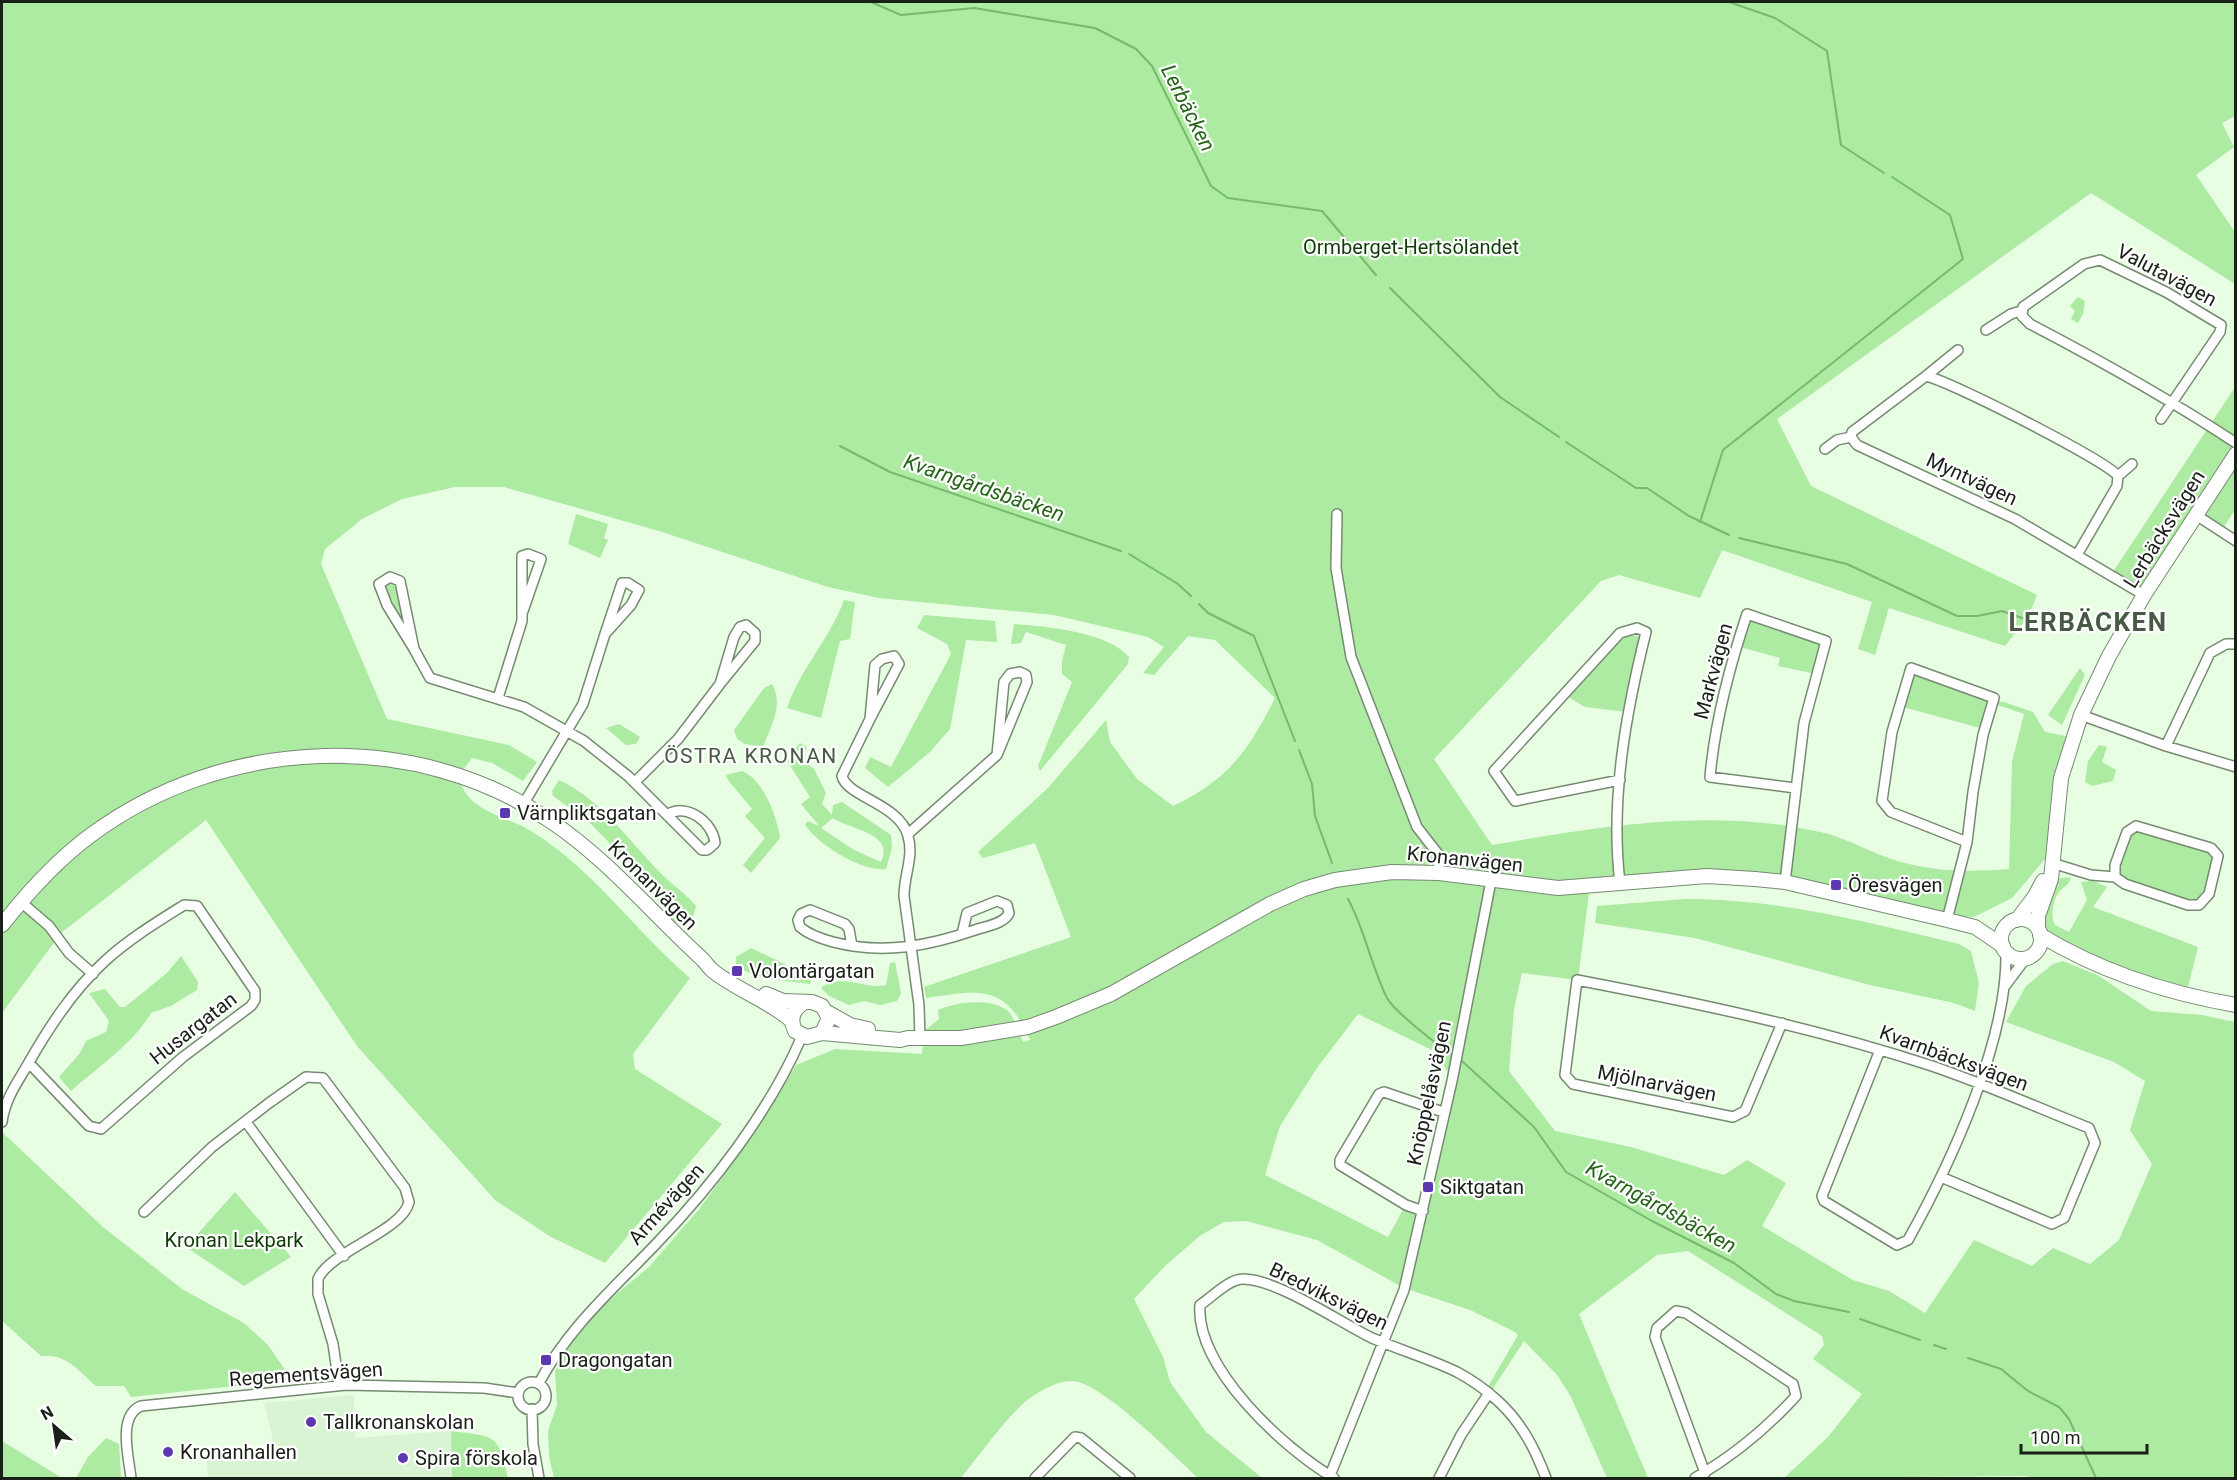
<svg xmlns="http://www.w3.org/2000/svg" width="2237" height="1480" font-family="Roboto,sans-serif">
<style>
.built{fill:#d8f4d3}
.green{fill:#adeaa2;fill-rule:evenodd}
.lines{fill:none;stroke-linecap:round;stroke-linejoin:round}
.stream{stroke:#77ba6b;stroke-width:2}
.street-casing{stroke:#768a72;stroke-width:12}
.secondary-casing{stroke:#768a72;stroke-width:16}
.street{stroke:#fff;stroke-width:9}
.secondary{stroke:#fff;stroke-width:14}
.poi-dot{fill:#5c39b1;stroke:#fff;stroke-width:2}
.labels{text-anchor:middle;stroke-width:4.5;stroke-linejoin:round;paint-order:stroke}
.park-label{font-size:20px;fill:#0e3c05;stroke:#fff}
.street-label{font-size:20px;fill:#182017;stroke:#fff}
.poi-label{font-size:20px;fill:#182017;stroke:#fff;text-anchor:start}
.water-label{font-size:21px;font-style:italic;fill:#246417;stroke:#fff}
.neighbourhood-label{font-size:21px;letter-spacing:1.5px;fill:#475a43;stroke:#fff}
.district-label{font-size:26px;font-weight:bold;letter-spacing:1.5px;fill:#475a43;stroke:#fff}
</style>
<rect width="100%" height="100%" fill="#e7fee3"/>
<path class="built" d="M 354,1395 L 355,1438 L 451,1431 L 452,1478 L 208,1478 L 206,1454 L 268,1451 L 273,1440 L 264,1403 Z"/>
<path class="green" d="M 2,2 L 2235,2 L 2235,116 L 2222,123 L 2234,147 L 2196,175 L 2235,232 L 2235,284 L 2091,193 L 1777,419 L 1811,486 L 2037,595 L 2029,615 L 2005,646 L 1889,608 L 1875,655 L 1858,649 L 1872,602 L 1722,550 L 1700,598 L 1619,575 L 1601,581 L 1434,759 L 1492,845 C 1591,828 1693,810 1794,827 C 1805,829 1818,831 1829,834 C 1854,842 1876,855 1901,862 C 1938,872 1971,872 2009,869 L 2012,762 L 2024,714 L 1989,702 L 1984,729 L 1899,706 L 1911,668 L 1985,695 L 1988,701 L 2004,702 L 2033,712 L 2045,732 L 2071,737 L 2045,859 L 2012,898 L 1974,917 L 1934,916 L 1789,883 L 1669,879 L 1589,893 L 1578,980 L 1522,973 L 1514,1009 L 1509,1071 L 1555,1131 L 1631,1147 L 1724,1175 L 1747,1160 L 1786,1183 L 1762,1226 L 1853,1280 L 1889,1291 L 1925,1313 L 1974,1240 L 2032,1266 L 2053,1248 L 2090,1264 L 2119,1240 L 2152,1164 L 2130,1130 L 2145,1081 L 2114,1062 L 2006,1022 L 2026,986 L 2053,964 L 2063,961 L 2099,976 L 2151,1011 L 2202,1015 L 2235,1022 L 2235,1478 L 2035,1478 L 2025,1476 L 1784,1478 L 1828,1437 L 1862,1394 L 1813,1359 L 1824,1345 L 1822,1336 L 1688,1251 L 1657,1255 L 1579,1314 L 1648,1478 L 1607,1478 L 1571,1397 L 1558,1376 L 1524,1341 L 1490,1393 L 1486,1390 L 1518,1335 L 1515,1332 L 1470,1310 L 1404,1288 L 1317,1240 L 1246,1221 L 1224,1222 L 1201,1235 L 1166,1265 L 1134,1299 L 1163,1357 L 1170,1382 L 1206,1432 L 1262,1478 L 1198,1478 C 1174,1456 1102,1382 1072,1381 C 1059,1380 1040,1391 1030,1398 C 1010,1412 977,1458 961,1478 L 554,1478 L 549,1456 L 548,1431 L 557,1405 L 555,1371 L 565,1351 L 590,1316 L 649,1267 L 700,1208 L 746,1145 L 796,1065 L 835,1049 L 922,1054 L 924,1031 L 939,1019 L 938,1010 C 955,1002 991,997 1008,1011 C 1015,1018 1019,1033 1023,1042 L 1030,1040 C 1006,983 979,990 926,998 L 924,987 L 1071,937 L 1035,843 L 983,858 L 978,852 L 1048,788 L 1106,720 L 1110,742 L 1137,779 L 1173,806 C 1227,781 1249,750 1275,698 L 1215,640 L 1188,636 L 1154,675 L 1143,673 L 1164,647 L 1148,637 L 1054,615 L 879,598 L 828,587 L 659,531 L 504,487 L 455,487 L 402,499 L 362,519 L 325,549 L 321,564 L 387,719 L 509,745 L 537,762 L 523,781 L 492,763 L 472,758 L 459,775 C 464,811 504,815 531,831 C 594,870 635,931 690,978 L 633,1054 L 635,1069 L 722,1124 L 605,1263 L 551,1237 L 495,1200 L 357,1046 L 206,820 L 61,933 L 2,1013 ZM 1358,1014 L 1434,1051 L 1452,1078 L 1422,1212 L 1404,1208 L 1388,1237 L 1265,1175 L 1280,1126 L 1317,1068 Z
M 2078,297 L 2085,301 L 2083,314 L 2078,323 L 2071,319 L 2075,311 L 2070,306 Z
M 2235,387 L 2235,510 L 2221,531 L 2197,515 L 2144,595 L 2111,575 Z
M 576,514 L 608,524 L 604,538 L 608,540 L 600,558 L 568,544 Z
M 390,580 L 397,585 L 406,622 L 404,623 L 384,586 Z
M 844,600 L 855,602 L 850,639 L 840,641 L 821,718 L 787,708 C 800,669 830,639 844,600 Z
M 1746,613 L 1826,640 L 1816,674 L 1778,666 L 1780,658 L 1736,646 Z
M 924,615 L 995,621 L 997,642 L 966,640 L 950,729 L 930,752 L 888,787 L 865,768 L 870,757 L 891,767 L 951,654 L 947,644 L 917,628 Z
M 1014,624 C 1045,626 1109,632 1129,657 L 1128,664 L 1040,771 L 1038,766 L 1072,682 L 1062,674 L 1062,661 L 1066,645 L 1026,632 L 1021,643 L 1011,644 Z
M 1628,635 L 1637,636 L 1642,640 L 1628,712 L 1585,707 L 1565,695 L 1614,645 Z
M 2080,668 L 2085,675 L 2062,725 L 2048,715 Z
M 772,684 C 784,705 771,726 763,747 L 745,744 L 737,739 L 734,730 L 764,688 Z
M 619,724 L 640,737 L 636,744 L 626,745 L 606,728 Z
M 800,743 L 807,747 L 801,759 L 814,769 L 826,793 L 822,804 L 832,815 L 833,805 L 842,802 L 891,835 L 892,848 L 886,869 C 861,872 819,845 805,825 L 808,821 L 819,826 L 801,804 L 810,797 L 786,759 ZM 833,818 C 849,830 895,832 881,862 L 854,850 L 821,828 Z
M 2099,745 L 2107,747 L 2102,762 L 2116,770 L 2113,781 L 2092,786 L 2085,782 L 2088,761 Z
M 742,771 C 763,779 777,816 780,838 L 751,873 L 743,865 L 765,838 L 745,816 L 752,809 L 728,780 L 726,775 Z
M 559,780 C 605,801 633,848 669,881 C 679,890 687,895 696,906 L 691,924 L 687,926 L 673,922 L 634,868 L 586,819 L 553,796 L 552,791 Z
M 2130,828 L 2214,850 L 2210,897 L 2198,906 L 2115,876 Z
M 2071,877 C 2069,886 2064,886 2059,892 C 2053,899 2050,918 2055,925 L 2069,932 L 2087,900 L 2081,882 L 2094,881 L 2107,887 L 2093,907 L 2198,947 L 2187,991 L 2100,960 L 2044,930 L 2044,909 L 2055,879 Z
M 1685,899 C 1781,899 1866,922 1959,944 L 1971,951 L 1979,983 L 1975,1011 L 1954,1003 L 1870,985 L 1695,938 L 1595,923 L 1597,906 Z
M 751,948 L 812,977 L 810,984 C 785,980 757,981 736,965 L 736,957 Z
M 181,956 L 198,982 L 197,990 L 171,1006 L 151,1013 C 133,1044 98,1067 71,1091 L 59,1077 L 80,1053 L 86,1041 L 106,1032 L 109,1021 L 89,993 L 105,989 L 120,1007 L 125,1007 L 167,973 Z
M 895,962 L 901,993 L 897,1001 L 881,1005 L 864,1001 L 849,1005 L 829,996 L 821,988 C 841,972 864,990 886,985 L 890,963 Z
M 2,1132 L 103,1227 L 182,1289 L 244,1323 L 268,1345 L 292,1380 L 131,1397 L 124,1386 L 96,1386 C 79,1371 66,1353 41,1356 L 2,1321 Z
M 235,1192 L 291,1257 L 244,1286 L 186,1247 Z
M 451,1431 C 495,1437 498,1432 508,1478 L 452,1478 Z
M 106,1438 L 119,1444 L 121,1478 L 76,1478 L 88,1457 Z
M 2,1441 L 62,1478 L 2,1478 Z"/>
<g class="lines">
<path class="stream" d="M 871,2 L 901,15 L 974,8 L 1095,28 L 1136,49 L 1152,66 L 1211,186 L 1228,198 L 1322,211 L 1376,275
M 1729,2 L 1775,18 L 1827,51 L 1841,145 L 1884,173
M 1390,288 L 1500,397 L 1559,437
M 1566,442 L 1636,488 L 1647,488 L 1689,516 L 1729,535
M 840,446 L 890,472 L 1121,551
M 1700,522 L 1723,450 L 1963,259 L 1950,215 L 1892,177
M 1739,538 L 1847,564 L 1957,616 L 1977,616 L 2002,611 L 2025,619
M 1129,554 L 1178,584 L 1191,596
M 1199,604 L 1208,613 L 1254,636 L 1295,741
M 1299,750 L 1312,784 L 1315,816 L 1332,863
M 1348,899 C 1365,930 1371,966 1387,998 C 1394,1011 1436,1044 1450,1053
M 1462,1061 L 1534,1127 L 1566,1172 L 1652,1221 L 1734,1263 L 1776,1294 L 1794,1301 L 1849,1312
M 1860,1319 L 1920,1340
M 1934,1345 L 1946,1349
M 1968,1358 L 2001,1369 L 2028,1391 L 2059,1407 L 2069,1419 L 2096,1478"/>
<g class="street-casing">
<path id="street" d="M 1986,330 L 2011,314 L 2021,311
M 1926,376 L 1958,350
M 2161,419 L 2220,332 L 2221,325 L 2166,292 L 2100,260 L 2084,264 L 2023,307 L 2022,316 L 2030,324 C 2101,361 2169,399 2236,443
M 1825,449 L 1837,440 L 1851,437
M 2118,476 L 2132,464
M 1337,514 L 1336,568 L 1351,657 L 1417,827 L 1438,854 L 1439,873
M 2196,515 L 2236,541
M 2077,555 L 2117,486 L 2118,476 C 2107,461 1948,380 1926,376 L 1852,432 L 1851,437 L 1857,445 L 2015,519 L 2144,595
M 414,649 L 387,605 L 379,584 L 390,577 L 400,581 L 414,649 L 430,678 L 524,707 L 584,741 L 628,776 L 702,850 L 707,850 L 715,843 C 713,822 686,802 667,815
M 498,698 L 522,621 L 522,556 L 528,554 L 541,559 L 523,611
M 2081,715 L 2166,746 L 2236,767
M 870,719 L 899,664 L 894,656 L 882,659 L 875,665 L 870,719 L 842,776 C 847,797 900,804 908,836 C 914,857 904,875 904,896 L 919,1005 L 920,1038
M 2166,746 L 2210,653 L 2226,644 L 2236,644
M 1620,780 L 1515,801 L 1494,771 L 1620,633 L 1637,628 L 1646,632 C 1626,712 1610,800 1620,883
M 635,782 L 678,739 L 720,684 L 734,637 L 740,627 L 746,625 L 755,633 L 755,641 L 720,684
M 524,803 L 583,704 L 605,634 L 631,605 L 639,590 L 628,583 L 622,583 L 605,634
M 908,834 L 997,755 L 1004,682 L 1010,674 L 1020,672 L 1026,675 L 1027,682 L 997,755
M 2052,863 L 2091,875 L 2115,877 L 2115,865 L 2127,832 L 2136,826 L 2211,848 L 2218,856 L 2209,894 L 2199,905 L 2188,905 L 2125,884 L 2115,877
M 1785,882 L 1804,723 L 1826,641 L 1747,614 C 1729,668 1715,721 1710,777 L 1795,788
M 21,902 L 49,926 L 69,953 L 93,974
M 1947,920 L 1967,842 L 1973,792 L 1983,735 L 1994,698 L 1911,668 L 1892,732 L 1882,801 L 1891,812 L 1967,842
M 852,946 L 849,929 L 845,924 L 810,910 L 801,914 L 798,920 L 800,927 C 809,935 822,939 833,942 C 884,955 929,946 978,929 C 988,926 1005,923 1009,913 L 1007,905 L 997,901 L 967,913 L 962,934
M 2005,986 L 2026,958
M 1782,1023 L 1745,1111 L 1733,1117 L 1573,1084 L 1565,1075 L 1577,980 C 1697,1003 1816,1028 1932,1066 C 1985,1084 2036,1107 2089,1128 L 2095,1143 L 2064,1218 L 2052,1224 L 1941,1177
M 1880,1050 L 1822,1196 L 1824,1201 L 1897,1245 L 1908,1240 C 1951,1163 2008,1040 2006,951
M 2,1122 C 5,1099 17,1083 28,1064 C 49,1027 73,990 105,961 C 129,939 157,922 184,905 L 197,906 L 255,991 L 255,1000 L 251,1006 L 183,1057 L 101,1129 L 89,1126 L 29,1063
M 246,1122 L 344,1256
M 1423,1211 L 1406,1205 L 1340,1165 L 1340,1160 L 1379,1094 L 1384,1092 L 1443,1112
M 144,1212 L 212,1147 L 269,1103 L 306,1077 L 323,1078 L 405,1188 L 409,1202 C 403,1231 330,1251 318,1279 L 318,1294 L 333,1344 L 339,1385
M518 1396a14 14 0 1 1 28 0a14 14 0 1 1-28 0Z
M 539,1383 C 568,1328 613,1289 656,1244 C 712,1186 770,1111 802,1036
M 532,1409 L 533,1444 L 539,1478
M 131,1478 C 129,1458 117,1416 141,1406 L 346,1385 L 484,1388 L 518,1393
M 1035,1478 L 1075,1437 L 1081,1438 L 1130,1478
M 1329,1478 L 1404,1290 L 1452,1081 L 1491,881
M 1334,1478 C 1284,1449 1195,1367 1200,1305 C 1212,1297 1229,1279 1243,1279 C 1277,1279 1339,1322 1372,1338 C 1400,1350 1430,1359 1457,1372 C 1472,1380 1486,1390 1498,1401 C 1522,1423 1535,1449 1546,1478
M 1439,1478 L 1461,1435 L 1489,1393
M 1695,1478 C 1733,1456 1766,1429 1796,1396 L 1793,1384 L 1686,1313 L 1676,1311 L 1657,1328 L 1655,1337 L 1705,1473"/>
</g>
<g class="secondary-casing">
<path id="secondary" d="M2001 939a20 20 0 1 1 40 0a20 20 0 1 1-40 0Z
M 2017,920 L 2035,896 L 2043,881
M 2,925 C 28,892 57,860 91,835 C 223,737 415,727 552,822 C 608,860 651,912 700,957 C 705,961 708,967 713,971 C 738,991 768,1000 792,1021
M 2038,929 L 2038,916 L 2051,879 L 2061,778 L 2081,715 L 2109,656 L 2144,595 L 2236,454
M 2040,935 C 2101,972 2166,993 2236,1005
M 766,994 L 783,1001 L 812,1002 L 822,1006 L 829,1018 L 822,1033 L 807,1037 L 795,1031 C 790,1020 792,1011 802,1004
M 827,1012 L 850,1025 L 868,1029
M 822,1033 L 900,1040 L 908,1038 L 961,1038 L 1028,1027 L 1056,1017 L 1111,994 L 1270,904 L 1304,889 L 1335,880 L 1392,872 L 1439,873 L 1558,888 L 1707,876 L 1755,879 L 1785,882 L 1947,920 L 1975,927 L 2003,946"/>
</g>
<use href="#street" class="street"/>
<use href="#secondary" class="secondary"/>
</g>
<g class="poi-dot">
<rect x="499" y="807" width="12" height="12" rx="3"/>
<rect x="1830" y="879" width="12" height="12" rx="3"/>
<rect x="731" y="965" width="12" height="12" rx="3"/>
<rect x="1422" y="1181" width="12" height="12" rx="3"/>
<rect x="540" y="1354" width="12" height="12" rx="3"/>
<circle cx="311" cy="1422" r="6"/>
<circle cx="168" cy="1452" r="6"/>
<circle cx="403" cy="1458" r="6"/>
</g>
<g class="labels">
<g class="park-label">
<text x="1411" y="254">Ormberget-Hertsölandet</text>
<text x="234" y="1247">Kronan Lekpark</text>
</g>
<g class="street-label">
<text transform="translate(2167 275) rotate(28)" y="7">Valutavägen</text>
<text transform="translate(1972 479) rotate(25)" y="7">Myntvägen</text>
<text transform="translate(2164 529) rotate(-58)" y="7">Lerbäcksvägen</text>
<text transform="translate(1713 671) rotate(-75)" y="7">Markvägen</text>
<text transform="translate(1465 859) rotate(6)" y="7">Kronanvägen</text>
<text transform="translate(653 885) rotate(45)" y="7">Kronanvägen</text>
<text transform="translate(193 1028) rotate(-38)" y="7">Husargatan</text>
<text transform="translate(1954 1058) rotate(20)" y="7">Kvarnbäcksvägen</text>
<text transform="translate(1657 1083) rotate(11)" y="7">Mjölnarvägen</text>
<text transform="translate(1429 1093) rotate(-78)" y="7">Knöppelåsvägen</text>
<text transform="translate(666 1204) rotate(-48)" y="7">Armévägen</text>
<text transform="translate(1329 1296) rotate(26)" y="7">Bredviksvägen</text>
<text transform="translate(306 1374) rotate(-4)" y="7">Regementsvägen</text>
</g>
<g class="poi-label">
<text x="517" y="820">Värnpliktsgatan</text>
<text x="1848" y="892">Öresvägen</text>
<text x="749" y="978">Volontärgatan</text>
<text x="1440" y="1194">Siktgatan</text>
<text x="558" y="1367">Dragongatan</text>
<text x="323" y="1429">Tallkronanskolan</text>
<text x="180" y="1459">Kronanhallen</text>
<text x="415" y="1465">Spira förskola</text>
</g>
<g class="water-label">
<text transform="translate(1188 108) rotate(63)" y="7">Lerbäcken</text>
<text transform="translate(984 488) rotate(19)" y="7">Kvarngårdsbäcken</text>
<text transform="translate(1661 1207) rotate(29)" y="7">Kvarngårdsbäcken</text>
</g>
<g class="neighbourhood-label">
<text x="751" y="763">ÖSTRA KRONAN</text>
</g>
<g class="district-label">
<text x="2088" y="631">LERBÄCKEN</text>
</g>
</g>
<rect width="2237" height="1480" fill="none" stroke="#182017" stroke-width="6"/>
<g transform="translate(54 1426) rotate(331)" stroke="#ffffff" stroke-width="4.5" paint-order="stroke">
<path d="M0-4.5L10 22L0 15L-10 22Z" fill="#182017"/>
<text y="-9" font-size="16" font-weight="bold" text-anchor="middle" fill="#182017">N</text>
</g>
<path d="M2021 1444v9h126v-9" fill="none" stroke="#182017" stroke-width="3"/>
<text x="2030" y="1444" font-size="18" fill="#182017" stroke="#ffffff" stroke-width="4.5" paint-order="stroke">100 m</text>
</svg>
